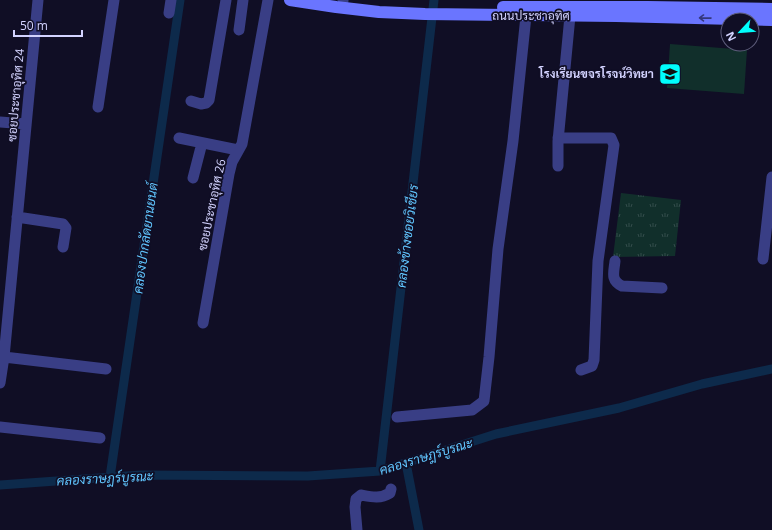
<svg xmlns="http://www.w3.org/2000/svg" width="772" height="530" font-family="'Open Sans',Sarabun,sans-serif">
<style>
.grass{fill:url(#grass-tufts)}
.park{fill:#112f2b}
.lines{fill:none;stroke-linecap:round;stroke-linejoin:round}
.canal{stroke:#0d2a4b;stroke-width:9}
.street{stroke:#393e85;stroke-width:11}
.secondary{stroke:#6a75ff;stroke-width:12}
.oneway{stroke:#34377c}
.labels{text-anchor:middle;stroke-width:3.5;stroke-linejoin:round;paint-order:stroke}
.street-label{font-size:12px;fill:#d3d3ff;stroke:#100e25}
.poi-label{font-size:12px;font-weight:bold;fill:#d3d3ff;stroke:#100e25;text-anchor:end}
.water-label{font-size:13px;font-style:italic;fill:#61c6ff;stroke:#100e25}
</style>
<defs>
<pattern id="grass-tufts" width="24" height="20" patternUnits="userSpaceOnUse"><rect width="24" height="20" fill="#112f2b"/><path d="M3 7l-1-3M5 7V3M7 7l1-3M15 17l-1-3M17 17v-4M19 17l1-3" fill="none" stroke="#334c4b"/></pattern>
</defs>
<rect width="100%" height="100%" fill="#100e25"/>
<path class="grass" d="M 621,193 L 681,200 L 675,256 L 613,257 Z"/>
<path class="park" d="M 670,44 L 747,50 L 744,94 L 667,88 Z"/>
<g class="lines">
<path class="canal" d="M 406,463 L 419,530
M 380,471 L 434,0
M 110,477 L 180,0
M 0,485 L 141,475 L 308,476 L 380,471 L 496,434 L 619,408 L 702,384 L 772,369"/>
<path class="street" d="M 343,1 L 343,0
M 169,13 L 171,0
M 239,30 L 243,0
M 191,101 L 201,104 L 206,103 L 209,100 L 226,0
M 98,107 L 114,0
M 0,122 L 26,124
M 179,138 L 238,150
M 558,138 L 611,138 L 614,145 L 598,261 L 594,360 L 592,366 L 581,370
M 558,166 L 558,141 L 570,16
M 193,178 L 202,143
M 17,217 L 63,224 L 66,228 L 63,247
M 763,259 L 772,177
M 615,261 C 614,272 610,280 622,286 L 662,288
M 203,323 L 229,174 L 232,162 L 242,144 L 268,0
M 4,357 L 106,369
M 0,383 L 4,357 L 38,0
M 397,417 L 472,410 L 484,401 L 489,357 L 498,249 L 513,141 L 526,16
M 0,427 L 100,438
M 357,530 L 355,507 L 356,499 L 361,495 C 372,497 380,499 390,493 L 391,489"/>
<path class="secondary" d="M 290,0 L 336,7 L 379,12 L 425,14 L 616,16 L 772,20
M 503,7 L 648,7 L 772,9"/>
</g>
<defs><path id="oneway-shaft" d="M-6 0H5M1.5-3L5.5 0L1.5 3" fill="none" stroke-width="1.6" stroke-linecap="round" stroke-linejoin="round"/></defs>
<use class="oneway" href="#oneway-shaft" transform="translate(705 18) rotate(-179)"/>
<defs>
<g id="school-square" transform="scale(1.15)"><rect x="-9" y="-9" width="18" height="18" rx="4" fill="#00fefd" stroke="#100e25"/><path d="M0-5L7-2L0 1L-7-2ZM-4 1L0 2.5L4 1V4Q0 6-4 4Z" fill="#111"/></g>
</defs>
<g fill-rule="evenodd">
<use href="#school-square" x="670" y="74"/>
</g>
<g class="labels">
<g class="street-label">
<text x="531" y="20">ถนนประชาอุทิศ</text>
<text transform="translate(16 95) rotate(-85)" y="4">ซอยประชาอุทิศ 24</text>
<text transform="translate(212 205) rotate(-78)" y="4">ซอยประชาอุทิศ 26</text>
</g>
<g class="poi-label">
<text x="654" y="78">โรงเรียนขจรโรจน์วิทยา</text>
</g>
<g class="water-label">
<text transform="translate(407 236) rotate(-83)" y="5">คลองข้างซอยวิเชียร</text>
<text transform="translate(145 238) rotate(-82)" y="5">คลองปากลัดยานยนต์</text>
<text transform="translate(426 456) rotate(-17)" y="5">คลองราษฎร์บูรณะ</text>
<text transform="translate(105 478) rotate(-3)" y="5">คลองราษฎร์บูรณะ</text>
</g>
</g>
<g transform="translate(740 32) rotate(244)"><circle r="19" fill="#100e25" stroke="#5e5d7c"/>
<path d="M0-3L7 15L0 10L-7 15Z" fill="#00fefd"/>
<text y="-6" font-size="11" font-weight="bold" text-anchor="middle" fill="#d3d3ff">N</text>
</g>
<path d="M14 30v6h68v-6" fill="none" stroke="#d3d3ff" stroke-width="2"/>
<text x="20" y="30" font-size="12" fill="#d3d3ff" stroke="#100e25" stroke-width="3" paint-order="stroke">50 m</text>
</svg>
